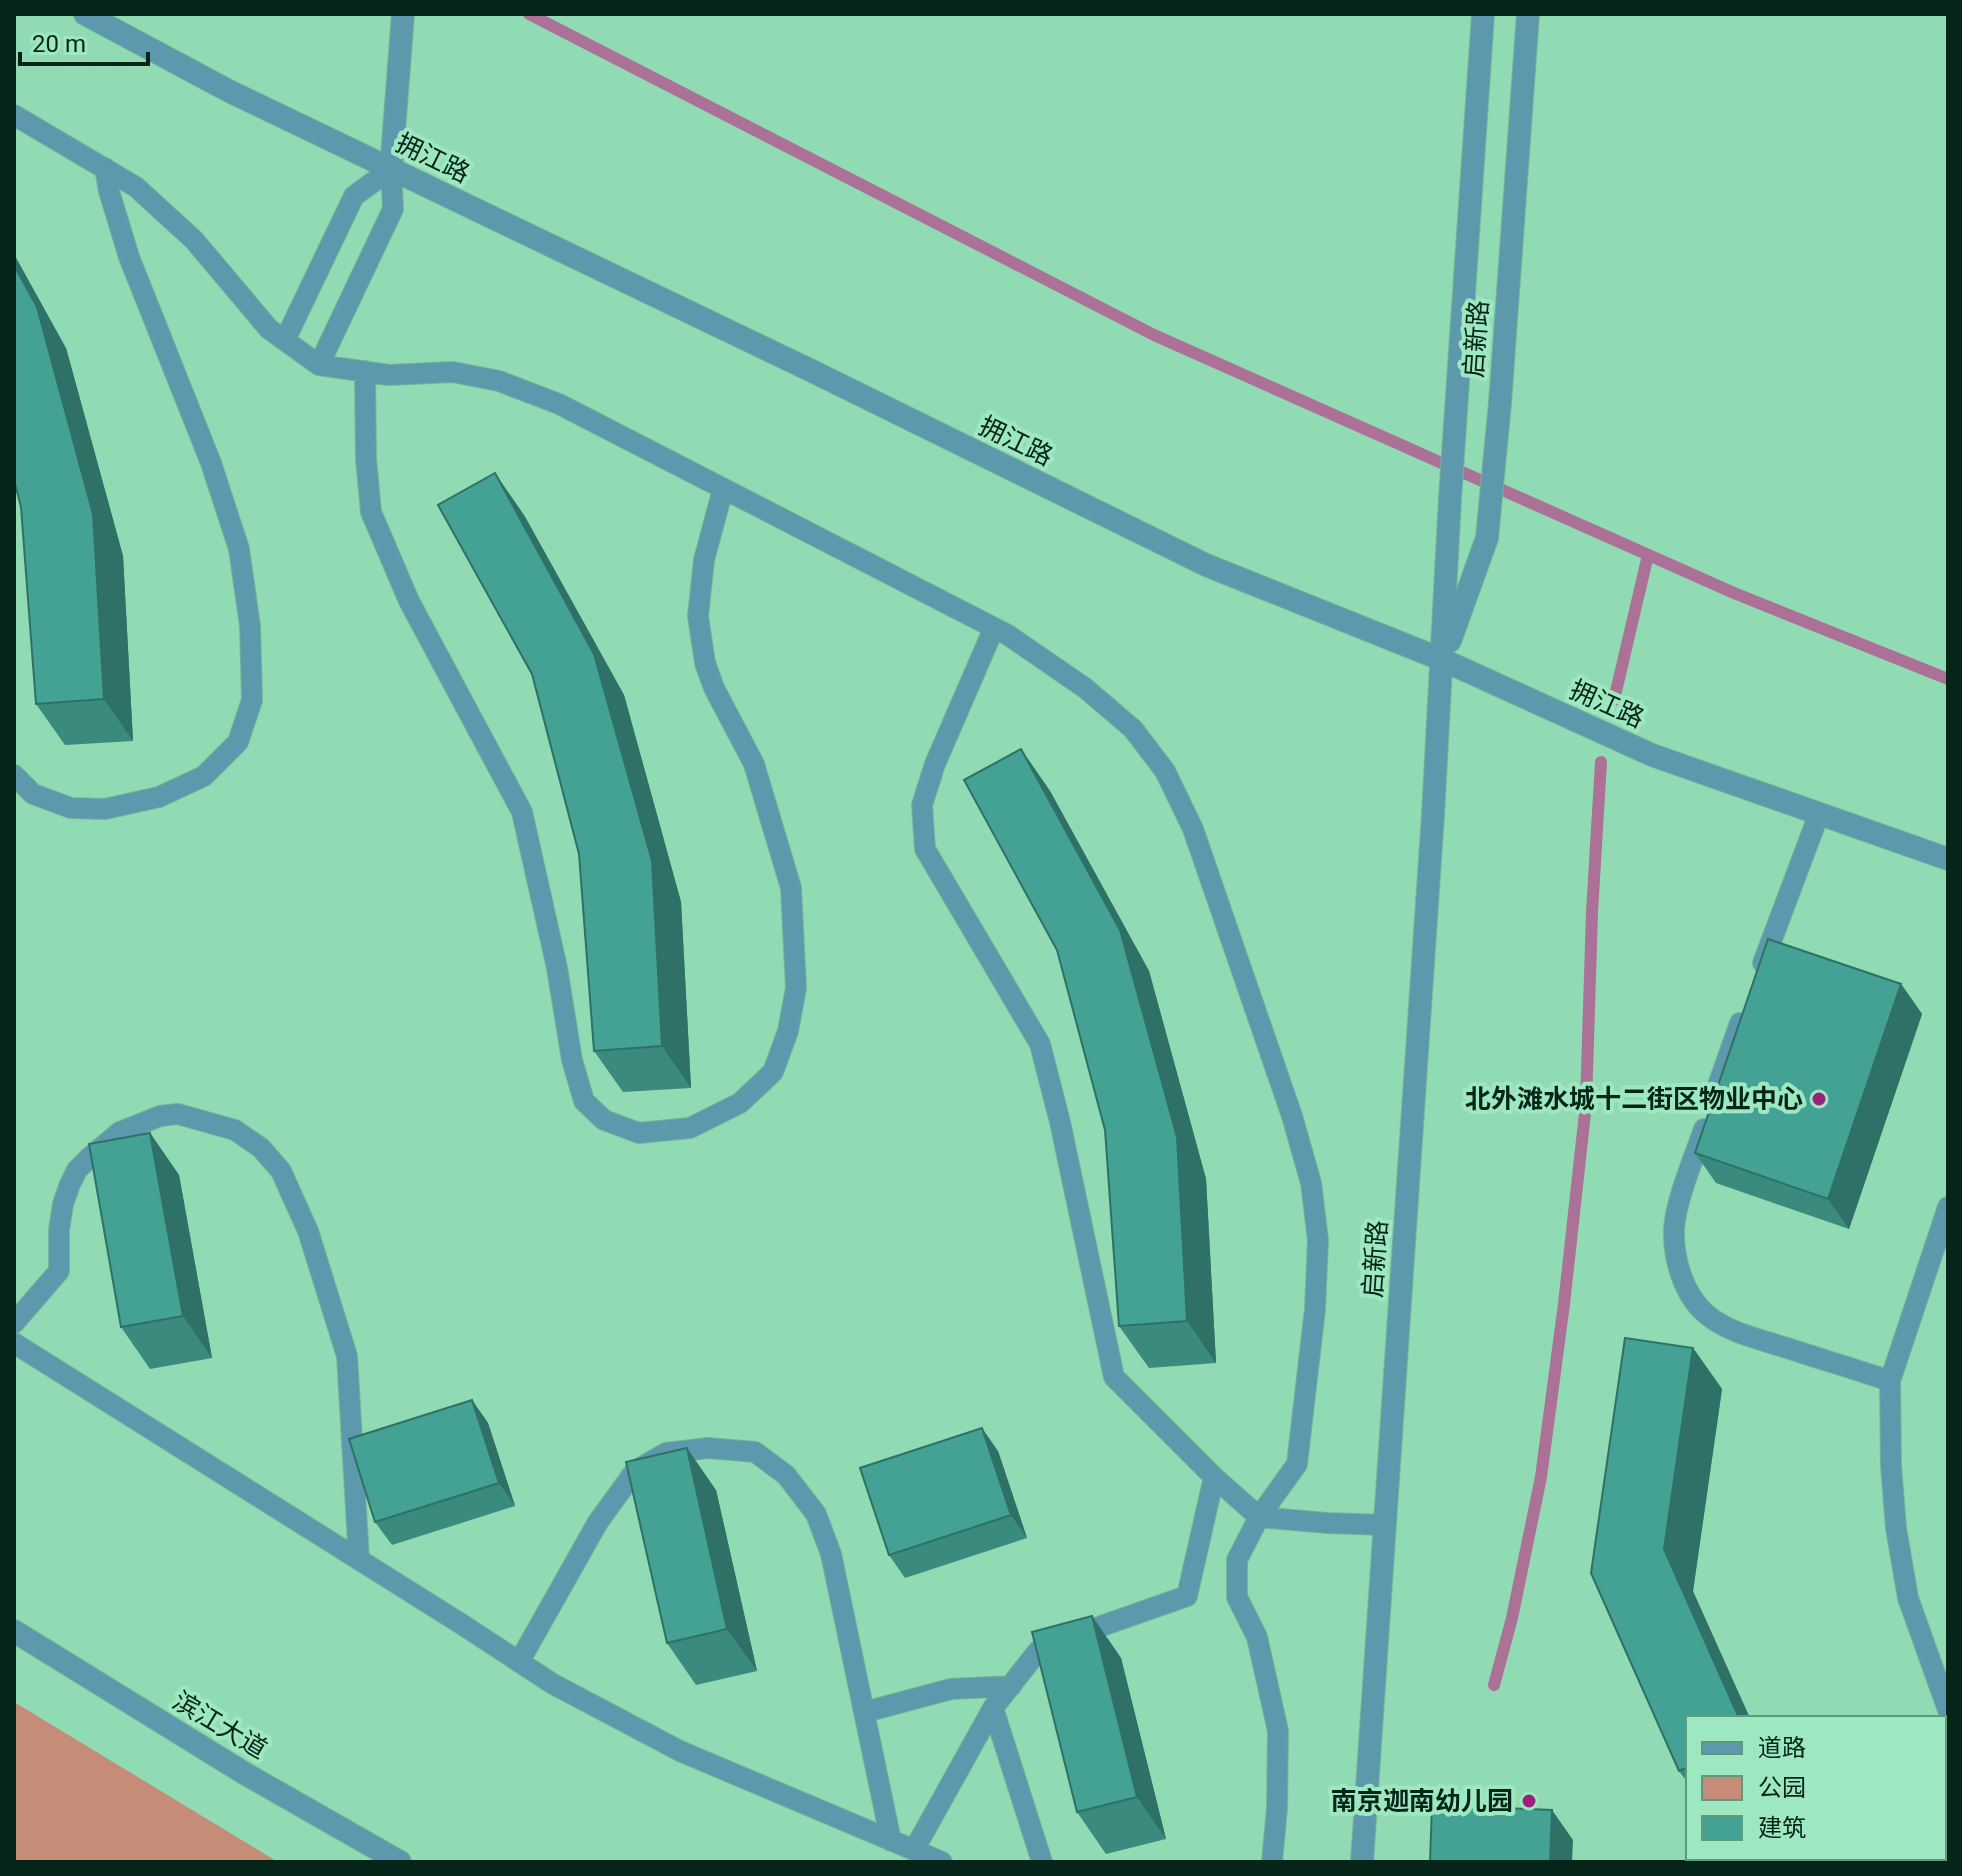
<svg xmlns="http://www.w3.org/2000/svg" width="1962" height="1876" font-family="Roboto,'Noto Sans SC',sans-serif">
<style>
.green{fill:#c58c77}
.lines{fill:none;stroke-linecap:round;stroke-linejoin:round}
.stream{stroke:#ac7196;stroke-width:12}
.service-casing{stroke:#74b695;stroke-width:22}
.minor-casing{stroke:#74b695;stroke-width:24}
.tertiary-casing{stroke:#74b695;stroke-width:24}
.service{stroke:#5d98ac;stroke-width:20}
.minor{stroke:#5d98ac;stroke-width:22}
.tertiary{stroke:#5d98ac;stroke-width:22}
.wall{fill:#3a8b7e}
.shaded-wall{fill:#2f7167}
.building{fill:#43a293;stroke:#2f7167;stroke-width:2}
.poi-dot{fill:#9b217a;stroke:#9de8c1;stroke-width:3}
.labels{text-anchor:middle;stroke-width:8;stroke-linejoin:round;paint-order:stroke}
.street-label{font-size:26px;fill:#052518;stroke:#9de8c1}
.poi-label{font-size:26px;font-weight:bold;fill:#052518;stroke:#9de8c1;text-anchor:end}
</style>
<rect width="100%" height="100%" fill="#90dab4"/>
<path class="green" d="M 14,1702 L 278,1862 L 14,1862 Z"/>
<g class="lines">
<path class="stream" d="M 529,14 L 1154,335 L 1734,593 L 1948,679
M 1614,700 L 1648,555
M 1494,1685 L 1512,1618 L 1541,1477 L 1564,1304 L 1586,1104 L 1592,912 L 1601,762"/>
<g class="service-casing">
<path id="service" d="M 14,115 L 136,187 L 194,240 L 269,329 L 319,365 L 389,375 L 453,372 L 499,381 L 559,404 L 1008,635 L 1085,688 L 1133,729 L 1165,771 L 1193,829 L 1292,1116 L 1311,1183 L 1318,1240 L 1315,1309 L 1297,1464 L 1259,1517 L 1237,1560 L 1237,1597 L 1257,1637 L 1278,1731 L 1277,1808 L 1272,1862
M 285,340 L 354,196 L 391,169
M 319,365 L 393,209 L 391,169
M 365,371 L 366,459 L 371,512 L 409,601 L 522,812 L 557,968 L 572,1060 L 584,1101 L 604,1120 L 639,1133 L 690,1128 L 740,1103 L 773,1072 L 788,1031 L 796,988 L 791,888 L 754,764 L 714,688 L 705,663 L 698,616 L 704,560 L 723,489
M 14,775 L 33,794 L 71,808 L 105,809 L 159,797 L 204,776 L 238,742 L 252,700 L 250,626 L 239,549 L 211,463 L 129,257 L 109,191 L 105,168
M 1763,963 L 1819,814
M 1716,1091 L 1740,1023
M 1704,1129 C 1694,1158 1676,1199 1674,1229 C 1673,1258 1683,1294 1706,1314 C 1728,1333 1763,1340 1790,1349 C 1824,1360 1857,1370 1890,1381
M 1948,1207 L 1890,1381 L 1891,1466 L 1896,1528 L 1908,1598 L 1948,1710
M 14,1323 L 59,1271 L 59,1230 L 63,1204 L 70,1184 L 77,1170 L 89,1158 L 120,1132 L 160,1116 L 178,1114 L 235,1130 L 261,1148 L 281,1171 L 308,1231 L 347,1356 L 359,1560
M 14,1343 L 463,1625 L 553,1684 L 680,1751 L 914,1850
M 1214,1477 L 1259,1517 L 1327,1523 L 1385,1525
M 519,1662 L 598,1522 L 635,1471 L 666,1453 L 708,1448 L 755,1452 L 786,1475 L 816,1514 L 831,1554 L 891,1841
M 993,1708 L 1042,1862
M 865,1712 L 951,1689 L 1011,1686
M 942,1862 L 914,1850 L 993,1708 L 1038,1651 L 1090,1630 L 1187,1596 L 1214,1477 L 1114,1377 L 1060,1122 L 1040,1044 L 925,849 L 922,805 L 935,764 L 994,628"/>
</g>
<g class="minor-casing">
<path id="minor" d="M 85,14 L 229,91 L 814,372 L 1206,565 L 1443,660 L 1652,755 L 1948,859
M 391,169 L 403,14"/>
</g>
<g class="tertiary-casing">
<path id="tertiary" d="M 1450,641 L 1487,538 L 1500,403 L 1528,14
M 14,1631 L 244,1773 L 400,1862
M 1362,1862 L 1433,815 L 1450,498 L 1483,14"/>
</g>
<use href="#service" class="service"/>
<use href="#minor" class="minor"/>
<use href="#tertiary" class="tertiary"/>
</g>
<path class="wall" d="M 66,348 L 123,556 L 133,741 L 65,745 L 36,704 Z
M 524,515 L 624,695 L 681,902 L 691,1088 L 623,1092 L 594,1051 L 579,854 Z
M 1021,749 L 1050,791 L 1149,971 L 1206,1179 L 1216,1363 L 1149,1368 L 1119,1326 L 1105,1130 Z
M 1901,984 L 1922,1014 L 1849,1229 L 1716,1183 L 1695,1153 Z
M 150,1133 L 179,1175 L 212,1358 L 150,1369 L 121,1327 Z
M 1693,1348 L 1722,1389 L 1693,1591 L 1688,1718 L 1688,1783 L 1679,1771 Z
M 472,1400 L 488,1423 L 515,1506 L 392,1545 L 375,1522 Z
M 998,1451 L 1027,1538 L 905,1578 L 889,1555 Z
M 716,1490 L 757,1671 L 696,1685 L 667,1643 Z
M 1092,1616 L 1121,1658 L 1166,1839 L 1106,1854 L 1077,1812 Z"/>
<path class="shaded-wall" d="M 14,254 L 66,348 L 123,556 L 133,741 L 104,699 L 14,265 Z
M 495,473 L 524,515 L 624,695 L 681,902 L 691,1088 L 662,1046 Z
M 1021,749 L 1050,791 L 1149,971 L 1206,1179 L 1216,1363 L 1187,1321 Z
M 1901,984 L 1922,1014 L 1849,1229 L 1828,1199 Z
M 150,1133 L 179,1175 L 212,1358 L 183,1316 Z
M 1693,1348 L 1722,1389 L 1693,1591 L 1750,1718 L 1739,1718 L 1664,1549 Z
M 472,1400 L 488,1423 L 515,1506 L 499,1483 Z
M 982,1428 L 998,1451 L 1027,1538 L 1011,1515 Z
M 687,1448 L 716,1490 L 757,1671 L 727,1629 Z
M 1092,1616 L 1121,1658 L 1166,1839 L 1137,1797 Z
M 1552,1810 L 1573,1840 L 1572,1862 L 1550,1862 Z"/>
<path class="building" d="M 14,265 L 37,307 L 93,514 L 104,699 L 36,704 L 21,507 L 14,480 Z
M 495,473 L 594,654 L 652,861 L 662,1046 L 594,1051 L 579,854 L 532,674 L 438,505 Z
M 1021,749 L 1120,930 L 1177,1137 L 1187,1321 L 1119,1326 L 1105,1130 L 1057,950 L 964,780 Z
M 1768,939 L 1901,984 L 1828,1199 L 1695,1153 Z
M 150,1133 L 183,1316 L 121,1327 L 89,1144 Z
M 1625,1338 L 1693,1348 L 1664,1549 L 1739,1718 L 1688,1718 L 1688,1767 L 1679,1771 L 1591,1573 Z
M 472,1400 L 499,1483 L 375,1522 L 349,1439 Z
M 982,1428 L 1011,1515 L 889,1555 L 860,1468 Z
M 687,1448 L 727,1629 L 667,1643 L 626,1462 Z
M 1092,1616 L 1137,1797 L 1077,1812 L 1032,1632 Z
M 1432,1805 L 1552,1810 L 1550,1862 L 1430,1862 Z"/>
<g class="poi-dot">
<circle cx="1819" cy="1099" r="8"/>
<circle cx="1529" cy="1801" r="8"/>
</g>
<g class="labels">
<g class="street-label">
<text transform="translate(433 158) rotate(26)" y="9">拥江路</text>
<text transform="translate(1476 339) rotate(-86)" y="9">启新路</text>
<text transform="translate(1016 441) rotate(26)" y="9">拥江路</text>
<text transform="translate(1607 704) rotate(24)" y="9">拥江路</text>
<text transform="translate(1375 1259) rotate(-86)" y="9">启新路</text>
<text transform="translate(220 1725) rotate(31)" y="9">滨江大道</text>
</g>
<g class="poi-label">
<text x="1803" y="1108">北外滩水城十二街区物业中心</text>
<text x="1513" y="1810">南京迦南幼儿园</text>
</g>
</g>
<rect width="1962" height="1876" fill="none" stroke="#052518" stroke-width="32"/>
<rect x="1686" y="1716" width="260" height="144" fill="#9de8c1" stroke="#609a7d" stroke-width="2"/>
<rect x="1702" y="1742" width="40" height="12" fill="#5d98ac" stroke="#609a7d" stroke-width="2"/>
<text x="1758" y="1756" font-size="24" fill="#052518">道路</text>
<rect x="1702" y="1776" width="40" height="24" fill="#c58c77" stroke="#609a7d" stroke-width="2"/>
<text x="1758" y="1796" font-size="24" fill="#052518">公园</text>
<rect x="1702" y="1816" width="40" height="24" fill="#43a293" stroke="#609a7d" stroke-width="2"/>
<text x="1758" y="1836" font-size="24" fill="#052518">建筑</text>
<path d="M20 52v12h128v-12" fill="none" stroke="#052518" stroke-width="4"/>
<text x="32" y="52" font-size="24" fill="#052518" stroke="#9de8c1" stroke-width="6" paint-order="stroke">20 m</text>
</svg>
